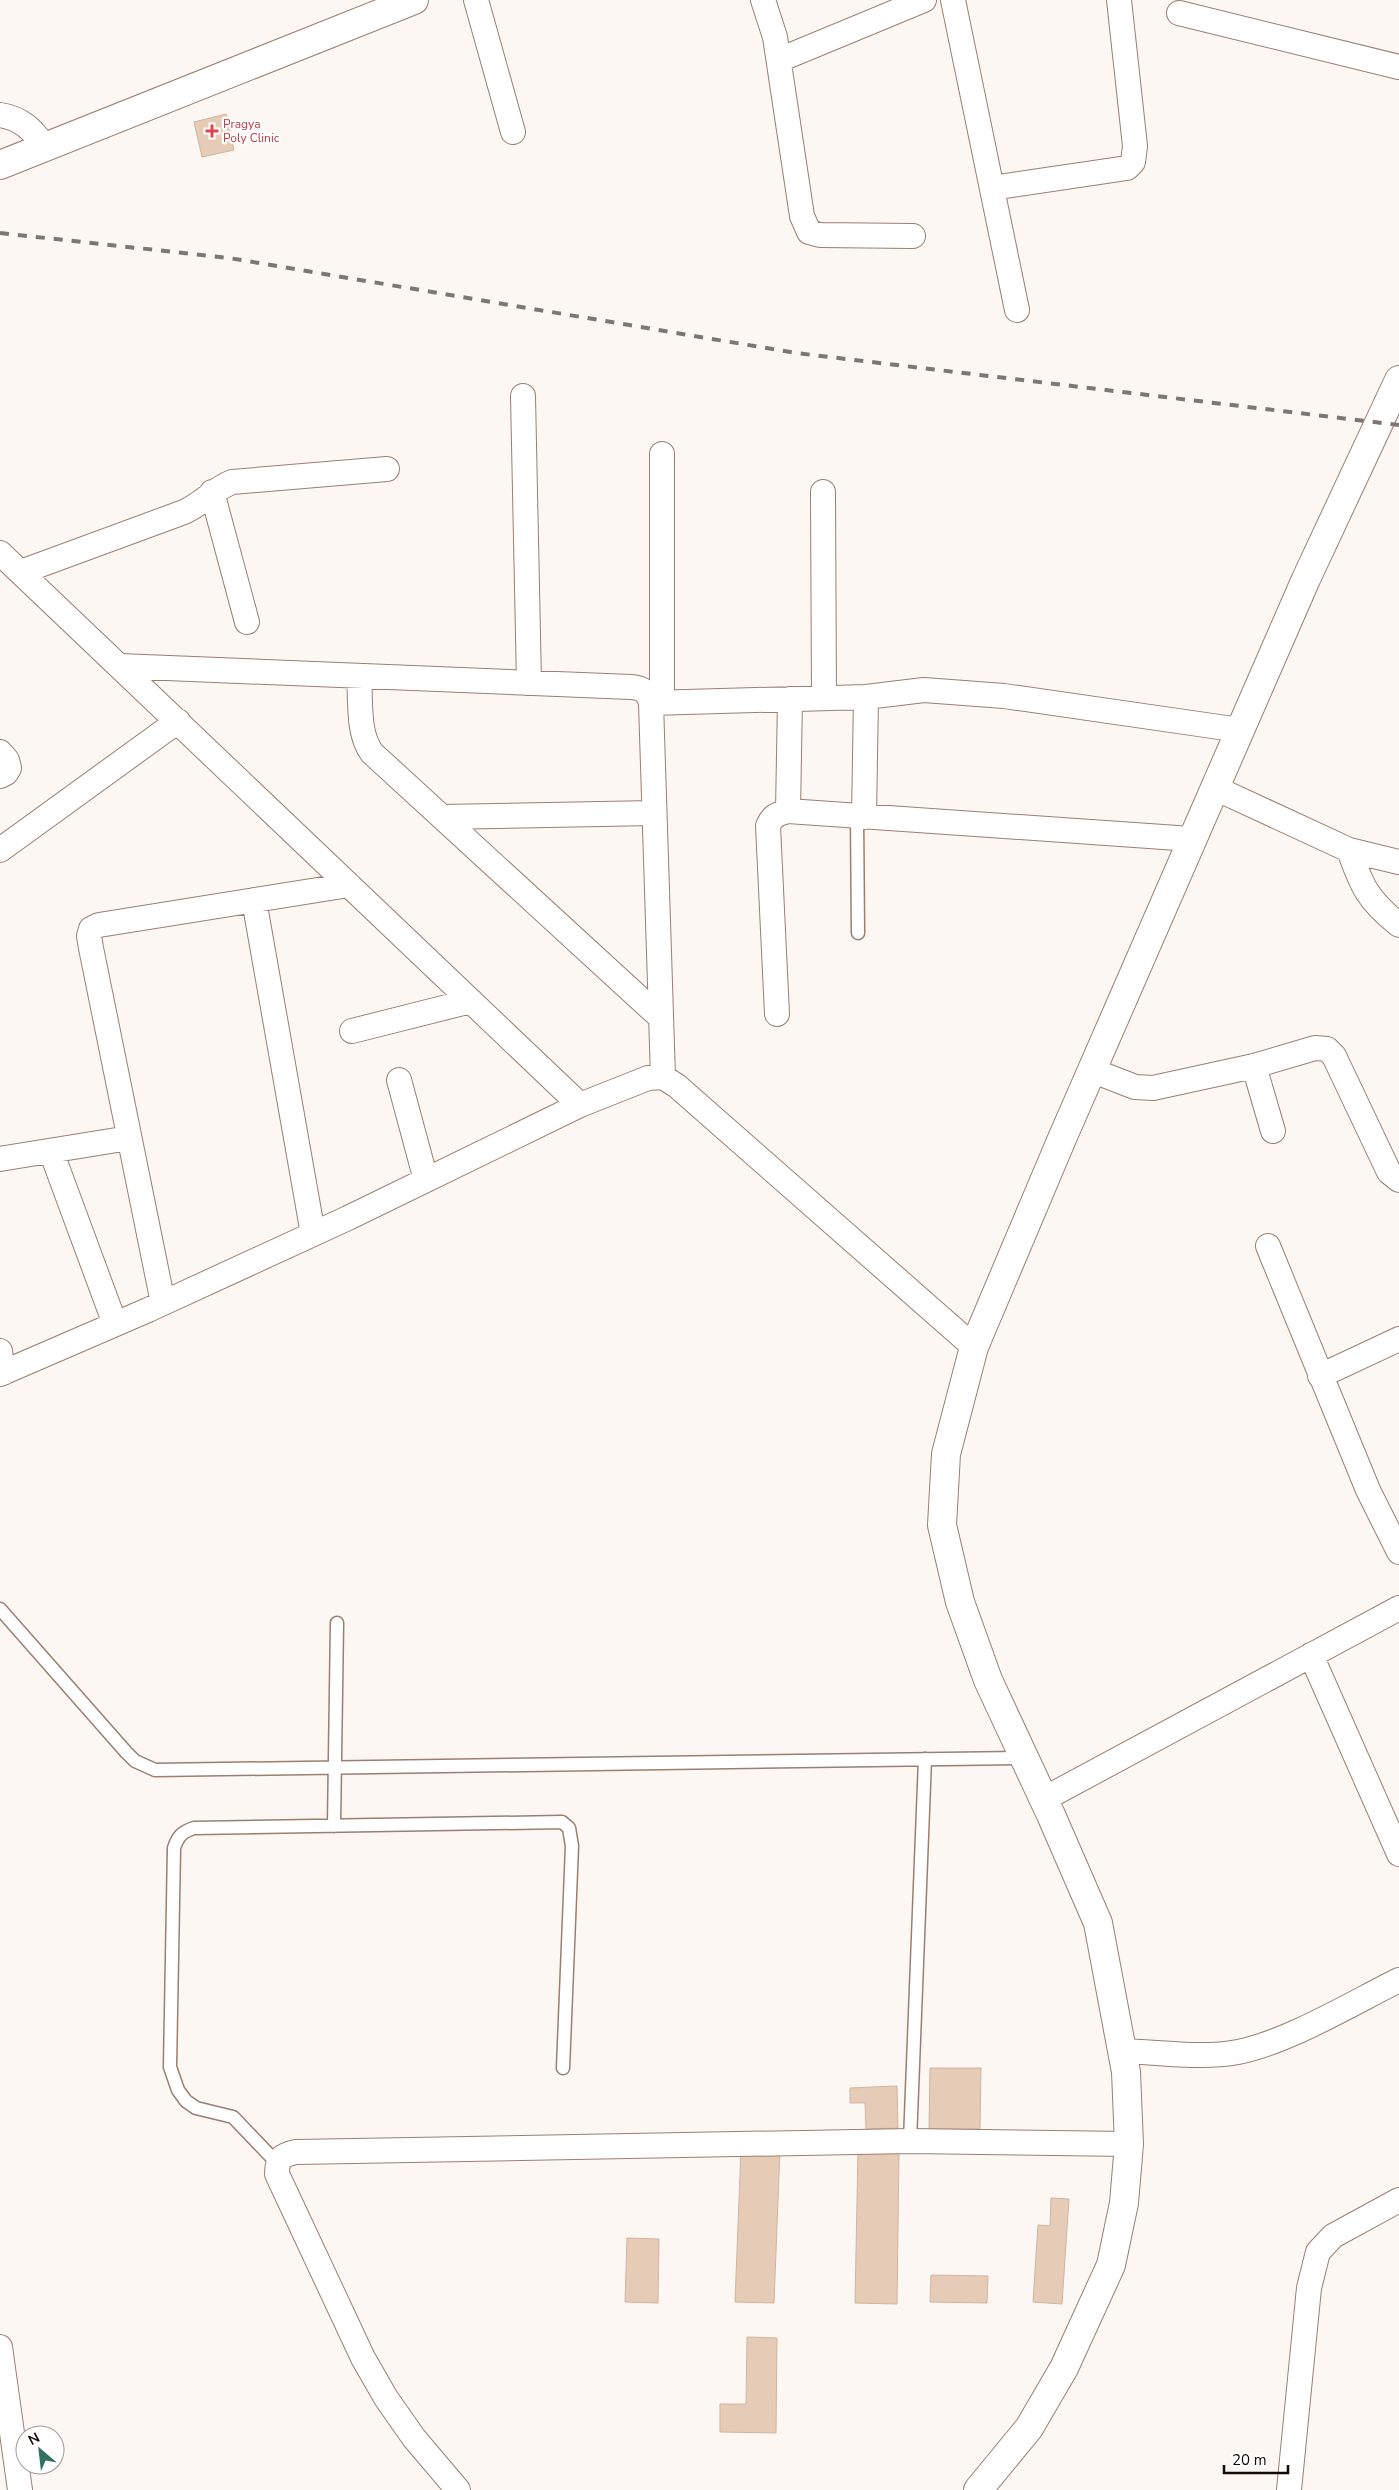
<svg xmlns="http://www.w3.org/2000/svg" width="1399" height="2490" font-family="'Nunito Sans',sans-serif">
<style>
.building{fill:#e6ccb7;stroke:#cfb5a1}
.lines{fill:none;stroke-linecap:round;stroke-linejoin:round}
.service-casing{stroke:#9a7f6f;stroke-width:15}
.minor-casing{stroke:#9a7f6f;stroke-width:26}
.tertiary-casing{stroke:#9a7f6f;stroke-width:30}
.primary-casing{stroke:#9a7f6f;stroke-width:30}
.service{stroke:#fff;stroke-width:12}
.minor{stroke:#fff;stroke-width:24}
.tertiary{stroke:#fff;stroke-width:28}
.primary{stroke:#fff;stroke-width:28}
.rail{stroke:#7e7672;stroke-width:4;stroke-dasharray:9 9;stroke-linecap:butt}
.health-dot{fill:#e0444e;stroke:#fff;stroke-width:2}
.labels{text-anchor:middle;stroke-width:4.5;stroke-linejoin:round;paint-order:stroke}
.health-label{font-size:12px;fill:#be3a42;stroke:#fff;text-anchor:start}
</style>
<rect width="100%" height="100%" fill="#fdf7f4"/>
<path class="building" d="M 226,114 L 234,150 L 202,157 L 194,122 Z
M 930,2068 L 981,2068 L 980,2129 L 929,2129 Z
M 897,2086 L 898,2128 L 866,2129 L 865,2103 L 850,2103 L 850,2088 Z
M 741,2149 L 780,2150 L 774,2303 L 735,2302 Z
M 858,2150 L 899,2151 L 897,2304 L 855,2303 Z
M 1051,2198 L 1069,2199 L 1062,2304 L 1033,2302 L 1038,2225 L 1050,2226 Z
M 627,2238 L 659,2239 L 658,2303 L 625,2302 Z
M 931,2275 L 988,2276 L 987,2303 L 930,2302 Z
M 747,2337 L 777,2338 L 776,2433 L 720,2432 L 720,2404 L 746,2404 Z"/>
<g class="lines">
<g class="service-casing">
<path id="service" d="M 857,816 L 858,933
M 0,1609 L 126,1752 L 135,1761 L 155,1770 L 1024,1758
M 334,1826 L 337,1623
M 910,2141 L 925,1759
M 277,2163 L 233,2117 L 196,2108 L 186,2101 L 178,2090 L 170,2067 L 174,1848 C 178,1836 182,1832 194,1828 L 562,1822 L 569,1828 L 572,1846 L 563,2068"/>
</g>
<g class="minor-casing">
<path id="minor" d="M 476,0 L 513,132
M 763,0 L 775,37 L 802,216 L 809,232 L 820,235 L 913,236
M 953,0 L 1017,310
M 1179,13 L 1399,67
M 779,60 L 924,0
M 0,115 C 21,118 33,130 44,146
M 992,188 L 1127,168 L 1133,162 L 1135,146 L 1119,0
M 523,396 L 529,683
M 662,454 L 662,703
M 212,492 L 247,622
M 823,492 L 824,698
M 0,553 L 580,1105
M 21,572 L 184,512 C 202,504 214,489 232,482 L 387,469
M 119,666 L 631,687 C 643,688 647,691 651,703 L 663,1077
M 359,676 C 361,700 357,733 372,753 L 661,1018
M 651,703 L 866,697 L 924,690 L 1004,696 L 1240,730
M 0,752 L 7,760 L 9,768 L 6,773 L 0,776
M 1215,788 L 1349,850 L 1399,862
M 788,811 L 790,699
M 442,817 L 654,813
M 864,817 L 866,697
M 0,850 L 178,721
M 1349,850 C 1362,887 1368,900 1399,925
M 254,900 L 313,1234
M 777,1014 L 768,826 C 772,816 777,814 788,811 L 1192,839
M 352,1031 L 471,1001
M 1254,1066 L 1273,1131
M 1091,1070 L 1135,1087 L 1153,1088 L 1254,1066 L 1315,1048 L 1327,1049 L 1334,1056 L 1389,1172 L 1399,1180
M 399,1080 L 426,1180
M 51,1151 L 115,1324
M 0,1159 L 129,1138
M 1268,1246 L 1368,1490 L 1399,1552
M 163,1303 L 91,948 L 89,936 L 91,929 L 99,925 L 349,885
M 0,1351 L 3,1373
M 0,1374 L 148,1310 L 348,1218 L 580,1105 L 648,1078 L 663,1077 L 677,1086 L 974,1347
M 1320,1376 L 1399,1339
M 1311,1655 L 1399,1854
M 1044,1799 L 1399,1608
M 1122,2051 C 1160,2052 1201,2059 1238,2052 C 1288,2042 1351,2004 1399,1980
M 0,2347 L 20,2490
M 458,2490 L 414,2438 L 386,2398 L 363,2358 L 277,2174 C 277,2158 282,2155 296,2152 L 910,2141 L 1129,2144
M 1289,2490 L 1309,2288 L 1318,2252 L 1333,2236 L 1399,2200"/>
</g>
<g class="tertiary-casing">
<path id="tertiary" d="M 978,2490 L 1029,2428 L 1064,2368 L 1111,2265 L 1124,2203 L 1129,2144 L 1126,2072 L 1098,1923 L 1051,1815 L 988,1680 L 960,1602 L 942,1525 L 946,1454 L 974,1347 L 1061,1141 L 1306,579 L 1399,380"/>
</g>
<g class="primary-casing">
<path id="primary" d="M 0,165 L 414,0"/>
</g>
<use href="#service" class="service"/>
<use href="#minor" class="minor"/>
<use href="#tertiary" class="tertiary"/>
<use href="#primary" class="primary"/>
<path class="rail" d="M 0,233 L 229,258 L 796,353 L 1399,425"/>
</g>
<path class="health-dot" d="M209.5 123.5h5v5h5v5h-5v5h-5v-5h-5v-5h5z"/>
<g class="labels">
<g class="health-label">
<text x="223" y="128">Pragya<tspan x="223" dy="14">Poly Clinic</tspan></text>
</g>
</g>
<g transform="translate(40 2450) rotate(332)"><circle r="24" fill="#ffffff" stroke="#a19d9b"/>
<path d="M0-4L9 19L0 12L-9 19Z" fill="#307161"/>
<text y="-8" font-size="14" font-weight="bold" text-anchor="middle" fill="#140a05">N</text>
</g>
<path d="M1224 2465v8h64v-8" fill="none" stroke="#140a05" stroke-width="2.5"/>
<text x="1232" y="2465" font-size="15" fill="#140a05" stroke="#ffffff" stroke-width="4" paint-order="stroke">20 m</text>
</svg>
